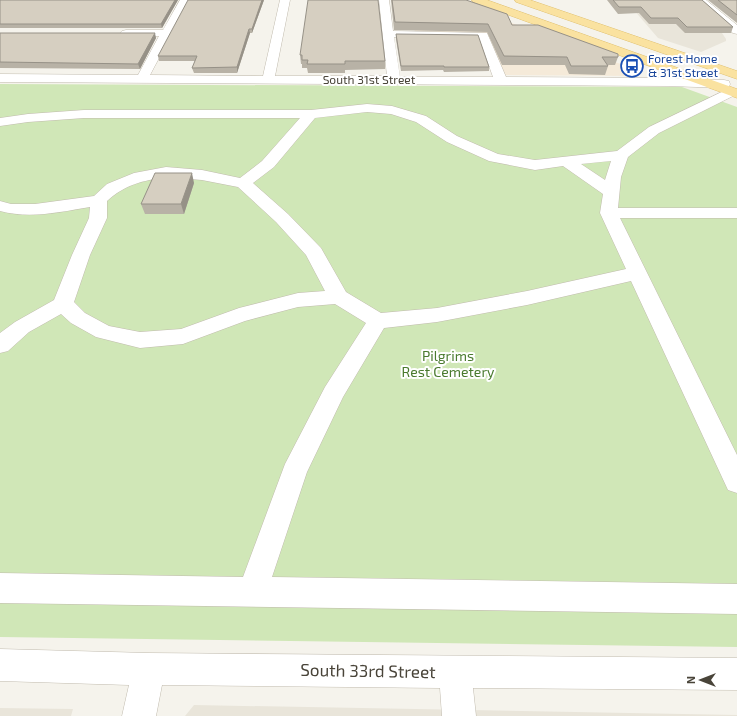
<svg xmlns="http://www.w3.org/2000/svg" width="737" height="716" font-family="'Exo 2',sans-serif">
<style>
.residential{fill:#e9e5da}
.commercial{fill:#f5ead9}
.green{fill:#d0e7b7}
.lines{fill:none;stroke-linecap:round;stroke-linejoin:round}
.minor-casing{stroke:#c1bbae;stroke-width:1}
.major-casing{stroke:#e0c06f;stroke-width:1}
.minor{fill:#fff;fill-rule:evenodd}
.major{fill:#fae2a0;fill-rule:evenodd}
.wall{fill:#b8b2a6}
.shaded-wall{fill:#969187}
.building{fill:#d6cfc1;stroke:#969187}
.labels{text-anchor:middle;stroke-width:4;stroke-linejoin:round;paint-order:stroke}
.far-transit-label{font-size:12px;fill:#164399;stroke:#fff;text-anchor:start}
.far-street-label{font-size:12px;fill:#494439;stroke:#fff}
.park-label{font-size:14px;fill:#497a2e;stroke:#fff}
.near-street-label{font-size:17px;fill:#494439;stroke:#fff}
</style>
<rect width="100%" height="100%" fill="#f5f3ec"/>
<path class="residential" d="M 627,2 L 720,30 L 726,39 L 726,41 L 701,52 L 658,38 Z
M 194,705 L 737,715 L 737,716 L 185,716 Z
M 0,708 L 73,709 L 71,716 L 0,716 Z"/>
<path class="commercial" d="M 410,0 L 451,0 L 639,71 L 635,76 L 503,75 L 487,34 L 415,33 Z"/>
<path class="green" d="M 0,84 L 682,87 L 737,107 L 737,647 L 0,637 Z"/>
<g class="lines">
<g class="minor-casing">
<path id="minor" d="M 180,0 L 190,0 L 150,75 L 263,76 L 280,0 L 290,0 L 275,76 L 387,76 L 379,0 L 389,0 L 393,31 L 487,33 L 506,77 L 669,78 L 724,80 L 729,81 L 730,84 L 729,87 L 724,88 L 669,86 L 0,82 L 0,74 L 138,75 L 159,36 L 126,36 L 122,35 L 120,33 L 122,31 L 126,30 L 163,30 ZM 394,37 L 479,38 L 493,77 L 400,77 Z
M 695,0 L 706,0 L 737,25 L 737,34 L 733,33 Z
M 730,88 L 735,89 L 737,92 L 735,95 L 659,133 L 628,157 L 621,177 L 618,208 L 737,208 L 737,218 L 620,218 L 737,455 L 737,493 L 728,490 L 631,281 L 527,305 L 437,322 L 384,328 L 343,397 L 307,472 L 272,577 L 737,584 L 737,614 L 0,603 L 0,573 L 243,577 L 285,464 L 325,387 L 366,323 L 335,304 L 298,307 L 245,321 L 183,344 L 140,348 L 96,337 L 71,323 L 61,314 L 29,332 L 8,351 L 0,353 L 0,333 L 15,322 L 54,300 L 72,255 L 89,218 L 90,207 C 60,212 30,219 0,211 L 0,201 L 11,204 L 35,204 L 94,196 L 107,184 L 134,173 L 166,167 L 202,170 L 240,178 L 262,161 L 300,118 L 84,118 L 28,122 L 0,126 L 0,118 L 28,114 L 84,110 L 311,110 L 367,104 L 392,106 L 426,116 L 457,136 L 498,154 L 535,160 L 617,151 L 649,127 ZM 367,112 L 391,114 L 416,122 L 447,142 L 489,161 L 535,170 L 563,166 L 603,194 L 600,213 L 626,269 L 527,291 L 437,308 L 381,313 L 346,292 L 321,248 L 288,214 L 253,183 L 274,167 L 315,118 ZM 611,161 L 605,180 L 581,164 ZM 166,177 L 202,180 L 238,187 L 276,222 L 306,255 L 325,291 L 298,293 L 239,308 L 181,329 L 140,332 L 109,326 L 85,313 L 74,302 L 90,255 L 107,218 L 107,201 C 126,184 142,181 166,177 Z
M 0,649 L 149,653 L 737,658 L 737,690 L 473,688 L 476,716 L 442,716 L 440,688 L 162,685 L 156,716 L 122,716 L 129,685 L 0,681 Z"/>
</g>
<g class="major-casing">
<path id="major" d="M 472,0 L 487,0 L 737,89 L 737,98 L 473,2 Z
M 515,0 L 530,0 L 737,71 L 737,79 L 516,2 Z"/>
</g>
<use href="#minor" class="minor"/>
<use href="#major" class="major"/>
</g>
<path class="wall" d="M 0,0 L 178,0 L 162,28 L 0,28 Z
M 264,0 L 252,33 L 250,33 L 237,73 L 194,73 L 192,68 L 195,61 L 159,61 L 158,56 Z
M 391,0 L 466,0 L 512,25 L 618,57 L 615,65 L 607,65 L 608,66 L 605,75 L 569,74 L 565,65 L 502,65 L 487,32 L 394,30 Z
M 607,0 L 702,0 L 733,27 L 731,33 L 685,33 L 676,24 L 649,24 L 639,13 L 618,14 Z
M 708,0 L 737,0 L 737,23 Z
M 0,33 L 156,38 L 140,69 L 0,68 Z
M 396,34 L 489,67 L 489,71 L 444,72 L 443,70 L 401,71 L 396,39 Z
M 300,55 L 385,61 L 385,69 L 345,70 L 345,73 L 308,73 L 307,68 L 302,68 L 302,64 L 301,64 Z
M 194,183 L 184,214 L 145,214 L 141,204 Z"/>
<path class="shaded-wall" d="M 175,0 L 178,0 L 162,28 L 161,24 Z
M 262,0 L 264,0 L 252,33 L 252,29 Z
M 249,29 L 250,33 L 237,73 L 237,67 Z
M 155,33 L 156,38 L 140,69 L 138,64 Z
M 192,173 L 194,183 L 184,214 L 181,204 Z"/>
<path class="building" d="M 0,0 L 175,0 L 161,24 L 0,24 Z
M 188,0 L 262,0 L 252,29 L 249,29 L 237,67 L 192,68 L 197,56 L 158,56 Z
M 308,0 L 378,0 L 385,61 L 345,61 L 345,64 L 307,64 L 308,60 L 302,60 L 302,55 L 300,55 Z
M 392,0 L 466,0 L 507,14 L 512,25 L 538,25 L 618,54 L 618,57 L 602,57 L 608,66 L 571,66 L 567,57 L 504,56 L 488,24 L 395,22 Z
M 613,0 L 702,0 L 733,27 L 687,27 L 678,18 L 651,18 L 641,7 L 619,7 Z
M 718,0 L 737,0 L 737,15 Z
M 0,33 L 155,33 L 138,64 L 0,62 Z
M 396,34 L 478,35 L 489,67 L 444,67 L 444,66 L 401,66 Z
M 155,173 L 192,173 L 181,204 L 141,204 Z"/>
<defs>
<g id="bus-ring" transform="scale(1.15)"><circle r="9.5" fill="#fff" stroke="#1a4fb4" stroke-width="1.5"/><path d="M-5-6H5V4H4V6H2V4H-2V6H-4V4H-5ZM-3.5-4V0h7V-4ZM-3.5 1.2v1.5H-2V1.2ZM2 1.2v1.5H3.5V1.2Z" fill="#1a4fb4"/></g>
</defs>
<g fill-rule="evenodd">
<use href="#bus-ring" x="632" y="66"/>
</g>
<g class="labels">
<g class="far-transit-label">
<text x="648" y="63">Forest Home<tspan x="648" dy="14">&amp; 31st Street</tspan></text>
</g>
<g class="far-street-label">
<text x="369" y="84">South 31st Street</text>
</g>
<g class="park-label">
<text x="448" y="361">Pilgrims<tspan x="448" dy="16">Rest Cemetery</tspan></text>
</g>
<g class="near-street-label">
<text transform="translate(368 671) rotate(1)" y="6">South 33rd Street</text>
</g>
</g>
<g transform="translate(701 680) rotate(270)" stroke="#ffffff" stroke-width="3" paint-order="stroke">
<path d="M0-3L7 15L0 10L-7 15Z" fill="#494439"/>
<text y="-6" font-size="11" font-weight="bold" text-anchor="middle" fill="#494439">N</text>
</g>
</svg>
